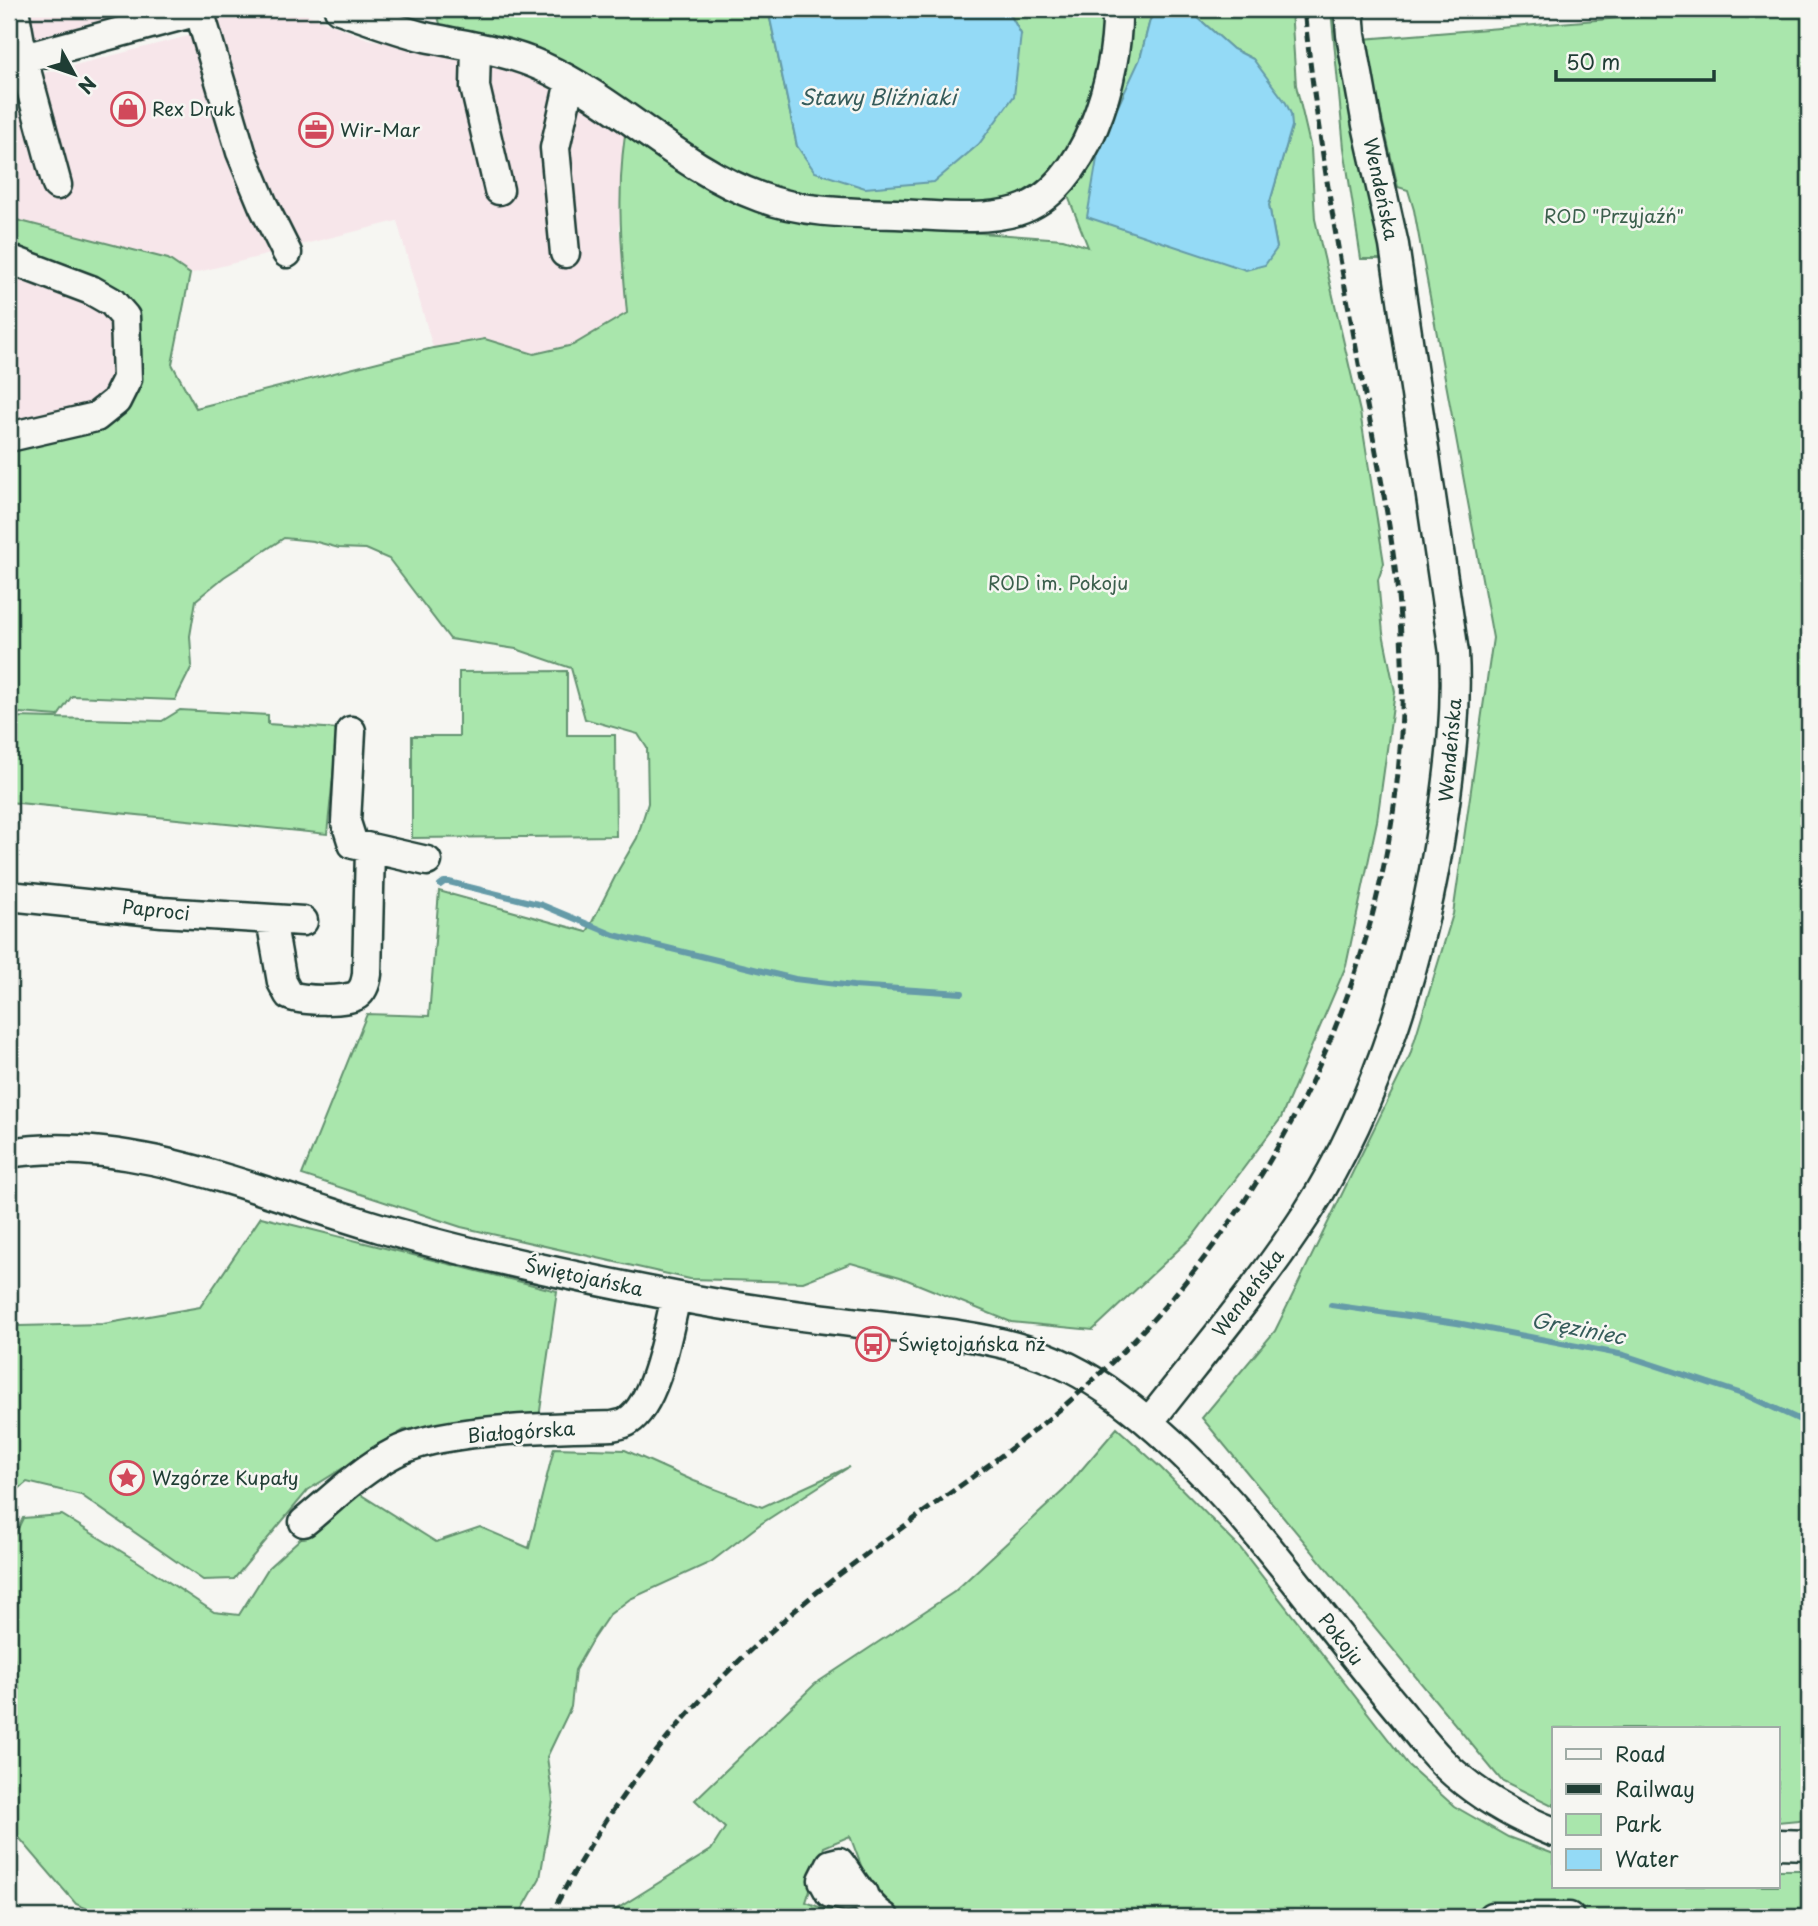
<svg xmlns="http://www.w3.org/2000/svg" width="1818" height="1926" font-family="'Playpen Sans',sans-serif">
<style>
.built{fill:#f7e6ea}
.green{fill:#a9e6ac;stroke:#649270;stroke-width:2;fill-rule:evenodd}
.water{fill:#94daf6;stroke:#659ba8;stroke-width:2}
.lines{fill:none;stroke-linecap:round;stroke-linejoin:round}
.stream{stroke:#659ba8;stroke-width:6}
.minor-casing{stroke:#1f3d34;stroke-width:33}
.minor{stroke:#f6f6f2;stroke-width:28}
.rail{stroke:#1f3d34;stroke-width:5;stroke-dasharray:10 5;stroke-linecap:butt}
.labels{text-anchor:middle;stroke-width:5;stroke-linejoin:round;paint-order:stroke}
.poi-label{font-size:19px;fill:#1f3d34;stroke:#f6f6f2;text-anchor:start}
.street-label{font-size:19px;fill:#1f3d34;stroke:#f6f6f2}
.park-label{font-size:19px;fill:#3b5f4c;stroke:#f6f6f2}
.water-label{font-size:21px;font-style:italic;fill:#365c5b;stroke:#f6f6f2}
</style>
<rect width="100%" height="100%" fill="#f6f6f2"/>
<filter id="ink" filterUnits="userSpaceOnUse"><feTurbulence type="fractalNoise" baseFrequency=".0143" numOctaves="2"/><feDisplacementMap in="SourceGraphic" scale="14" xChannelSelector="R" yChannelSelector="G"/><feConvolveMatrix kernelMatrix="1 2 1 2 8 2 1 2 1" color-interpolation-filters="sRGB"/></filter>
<g filter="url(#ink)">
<path class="built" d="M 9,9 L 162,9 L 52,37 L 9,45 Z
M 268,9 L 294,9 L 368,39 L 526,70 L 625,131 L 619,228 L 627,313 L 573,345 L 534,354 L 485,339 L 433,348 L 397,221 L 293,247 L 209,19 Z
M 192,35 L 247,208 L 274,253 L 190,274 L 168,259 L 9,218 L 9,82 Z
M 9,249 L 121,298 L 139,323 L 141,357 L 133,387 L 16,446 L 9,453 Z"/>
<path class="green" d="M 436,9 L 768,9 L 797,146 L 1021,34 L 1007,9 L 1157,9 L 1150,20 L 1140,59 L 1277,248 L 1269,205 L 1292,126 L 1253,59 L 1233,49 L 1188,9 L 1291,9 L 1296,85 L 1311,149 L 1315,219 L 1360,412 L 1384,563 L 1378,580 L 1383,633 L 1395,692 L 1377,821 L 1346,966 L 1281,1118 L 1193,1236 L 1093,1330 L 1011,1322 L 900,1277 L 851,1263 L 803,1282 L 690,1279 L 461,1227 L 302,1175 L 367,1014 L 429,1016 L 439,891 L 587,932 L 619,869 L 637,838 L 648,803 L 647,748 L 638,734 L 585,719 L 571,668 L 516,649 L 450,639 L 389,559 L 366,549 L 339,548 L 313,541 L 284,538 L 224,577 L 196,600 L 190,636 L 192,666 L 175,700 L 72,696 L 58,716 L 20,713 L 9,723 L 9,453 L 16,446 L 133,387 L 141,357 L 139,323 L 121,298 L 9,249 L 9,218 L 168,259 L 190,274 L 172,364 L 196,408 L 433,348 L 485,339 L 534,354 L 573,345 L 627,313 C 621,247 615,178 629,112 L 442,31 ZM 1066,191 L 1088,247 L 1063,239 L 924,229 L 1008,202 Z
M 1331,9 L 1344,9 L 1385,259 L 1361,259 L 1344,148 Z
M 1733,9 L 1809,9 L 1809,1819 L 1778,1822 L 1778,1728 L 1554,1728 L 1554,1806 L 1501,1780 L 1202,1418 L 1275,1331 L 1410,1055 L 1453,914 L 1493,638 L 1414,210 L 1408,190 L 1398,187 L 1363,39 Z
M 567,671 L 567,735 L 615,735 L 616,836 L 412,838 L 412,736 L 459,736 L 459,672 Z
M 180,710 L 268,715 L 268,724 L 338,729 L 327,834 L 9,802 L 9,726 L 18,717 L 162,721 Z
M 261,1217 L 557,1291 L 539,1418 L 404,1430 L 308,1490 L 234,1579 L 203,1580 L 81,1495 L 27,1482 L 9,1497 L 9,1291 L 19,1326 L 103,1324 L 200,1307 Z
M 1117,1428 L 1161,1468 L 1241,1549 L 1409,1766 L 1454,1806 L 1508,1837 L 1554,1854 L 1554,1886 L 1778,1886 L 1778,1870 L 1809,1870 L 1809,1908 L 1779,1913 L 1769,1917 L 1599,1917 L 1560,1907 L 1489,1904 L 1451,1917 L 903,1917 L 893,1915 L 874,1900 L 850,1836 L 824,1847 L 806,1902 L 845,1917 L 609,1917 L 612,1912 L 711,1850 L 725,1828 L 695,1800 L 815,1684 L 954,1592 L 1065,1489 Z
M 554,1448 L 625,1450 L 694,1481 L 762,1507 L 849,1467 L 759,1525 L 711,1562 L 630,1599 L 609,1615 L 592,1640 L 575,1670 L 571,1707 L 547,1757 L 553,1800 L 540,1878 L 518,1917 L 106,1917 L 76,1904 L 9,1826 L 9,1722 L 19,1690 L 9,1623 L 9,1547 L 23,1518 L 62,1515 L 137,1561 L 214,1612 L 239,1615 L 269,1567 L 321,1520 L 358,1493 L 436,1542 L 480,1527 L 529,1548 Z"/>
<path class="water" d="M 768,9 L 1007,9 L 1021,34 L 1014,96 L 979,144 L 934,182 L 865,188 L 815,172 L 797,146 Z
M 1157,9 L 1188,9 L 1233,49 L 1253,59 L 1286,103 L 1291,114 L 1292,126 L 1269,205 L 1277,248 L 1265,265 L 1246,270 L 1087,217 L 1099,147 L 1140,59 L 1150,20 Z"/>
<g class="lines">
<path class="stream" d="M 440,885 L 444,882 L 449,882 L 542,905 L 614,935 L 795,979 L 853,986 L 962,993
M 1331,1305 L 1457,1323 L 1624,1355 L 1748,1396 L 1809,1424"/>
<g class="minor-casing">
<path id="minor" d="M 14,9 L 23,59 L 57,185
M 339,9 C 368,19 396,30 425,37 C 464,45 506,50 543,67 C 620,102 679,168 760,197 C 803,213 851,213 896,214 C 935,215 980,222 1017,211 C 1087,190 1119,73 1117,9
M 199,10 L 241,152 L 263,205 L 287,253
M 476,47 L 475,87 L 499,190
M 9,62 L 206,9
M 565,253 L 555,148 L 570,81
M 9,259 L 91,290 L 112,302 L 125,317 L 127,379 L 116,401 L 96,417 L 9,437
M 351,731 L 346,822 L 353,844 L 427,861
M 9,896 L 162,912 L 303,921
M 271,919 L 282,982 L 289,995 C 300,1001 347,1002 357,995 C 364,990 366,982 367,974 L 370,849
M 9,1153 C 129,1133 266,1195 380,1228 C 476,1256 575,1277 674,1296 C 740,1309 808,1317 876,1325 C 968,1336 1041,1339 1118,1398 C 1197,1457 1258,1533 1318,1610 C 1346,1645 1373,1680 1402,1714 C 1418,1734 1435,1757 1455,1774 C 1484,1799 1518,1818 1554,1832
M 1149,1422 C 1202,1354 1259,1287 1306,1215 C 1381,1098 1423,953 1443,817 C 1451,762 1457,709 1454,653 L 1394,245 L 1367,125 L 1351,35 L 1349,9
M 304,1522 C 332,1499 361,1470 394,1453 C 442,1427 556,1428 612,1426 C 617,1425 624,1424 628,1421 C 657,1402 668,1329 676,1297
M 1778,1844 L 1809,1845
M 863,1894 L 846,1896 L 830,1893 L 823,1880 L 831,1864 L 839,1862 C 852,1879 867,1907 884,1917
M 1492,1917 L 1569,1917"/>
</g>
<use href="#minor" class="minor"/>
<path class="rail" d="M 550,1917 C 606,1806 683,1708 777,1626 C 858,1554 951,1496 1036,1429 C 1278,1238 1423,930 1400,620 C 1394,530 1373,441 1357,353 C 1336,239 1316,125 1304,9"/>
</g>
</g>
<defs>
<g id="shop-ring" transform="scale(1.75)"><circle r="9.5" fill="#f6f6f2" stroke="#d1495b" stroke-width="1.5"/><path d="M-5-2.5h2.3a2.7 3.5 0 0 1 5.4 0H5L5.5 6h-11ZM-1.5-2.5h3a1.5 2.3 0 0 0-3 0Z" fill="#d1495b"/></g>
<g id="office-ring" transform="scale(1.75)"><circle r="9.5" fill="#f6f6f2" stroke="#d1495b" stroke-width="1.5"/><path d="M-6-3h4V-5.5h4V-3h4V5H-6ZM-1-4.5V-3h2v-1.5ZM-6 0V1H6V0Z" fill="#d1495b"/></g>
<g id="bus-ring" transform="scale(1.75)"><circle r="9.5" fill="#f6f6f2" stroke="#d1495b" stroke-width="1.5"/><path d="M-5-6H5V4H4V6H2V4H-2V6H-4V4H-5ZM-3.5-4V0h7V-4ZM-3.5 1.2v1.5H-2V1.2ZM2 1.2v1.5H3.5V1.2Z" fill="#d1495b"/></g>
<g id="sight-ring" transform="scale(1.75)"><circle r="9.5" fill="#f6f6f2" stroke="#d1495b" stroke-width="1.5"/><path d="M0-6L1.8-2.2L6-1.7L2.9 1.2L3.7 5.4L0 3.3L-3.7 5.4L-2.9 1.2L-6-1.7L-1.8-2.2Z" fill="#d1495b"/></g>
</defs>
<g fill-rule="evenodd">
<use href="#shop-ring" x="128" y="109"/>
<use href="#office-ring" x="316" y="130"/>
<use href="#bus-ring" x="873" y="1344"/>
<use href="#sight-ring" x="127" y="1478"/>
</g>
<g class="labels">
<g class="poi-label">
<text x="152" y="116">Rex Druk</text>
<text x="340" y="137">Wir-Mar</text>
<text x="898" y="1351">Świętojańska nż</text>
<text x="152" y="1485">Wzgórze Kupały</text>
</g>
<g class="street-label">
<text transform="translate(1381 189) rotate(78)" y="7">Wendeńska</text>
<text transform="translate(1450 750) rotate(-85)" y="7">Wendeńska</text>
<text transform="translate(156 910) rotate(6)" y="7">Paproci</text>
<text transform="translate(584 1277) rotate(12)" y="7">Świętojańska</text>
<text transform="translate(1248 1293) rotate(-53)" y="7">Wendeńska</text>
<text transform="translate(521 1432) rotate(-4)" y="7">Białogórska</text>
<text transform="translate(1341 1639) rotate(52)" y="7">Pokoju</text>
</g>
<g class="park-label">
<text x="1614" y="223">ROD "Przyjaźń"</text>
<text x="1058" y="590">ROD im. Pokoju</text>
</g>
<g class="water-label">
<text x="878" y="105">Stawy Bliźniaki</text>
<text transform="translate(1578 1329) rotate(11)" y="7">Gręziniec</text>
</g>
</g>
<rect width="1818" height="1926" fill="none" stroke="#f6f6f2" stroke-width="35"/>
<rect x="18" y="18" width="1783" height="1891" fill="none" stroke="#1f3d34" stroke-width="2.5" filter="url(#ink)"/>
<rect x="1552" y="1727" width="228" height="161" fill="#f6f6f2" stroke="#a0aca6" stroke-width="2"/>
<rect x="1566" y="1749" width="35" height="10" fill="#f6f6f2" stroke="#a0aca6" stroke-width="2"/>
<text x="1615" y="1762" font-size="21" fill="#1f3d34">Road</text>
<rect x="1566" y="1784" width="35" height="10" fill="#1f3d34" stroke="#a0aca6" stroke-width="2"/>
<text x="1615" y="1797" font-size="21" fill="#1f3d34">Railway</text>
<rect x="1566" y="1814" width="35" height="21" fill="#a9e6ac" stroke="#a0aca6" stroke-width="2"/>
<text x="1615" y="1832" font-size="21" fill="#1f3d34">Park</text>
<rect x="1566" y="1849" width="35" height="21" fill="#94daf6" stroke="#a0aca6" stroke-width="2"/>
<text x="1615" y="1867" font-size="21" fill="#1f3d34">Water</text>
<g transform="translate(74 74) rotate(130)" stroke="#f6f6f2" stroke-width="5" paint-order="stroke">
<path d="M0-5L12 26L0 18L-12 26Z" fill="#1f3d34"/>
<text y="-10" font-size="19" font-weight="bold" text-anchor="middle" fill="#1f3d34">N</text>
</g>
<path d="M1556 70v10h158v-10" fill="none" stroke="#1f3d34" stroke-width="3.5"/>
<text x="1566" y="70" font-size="21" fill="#1f3d34" stroke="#f6f6f2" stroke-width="5" paint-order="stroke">50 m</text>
</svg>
